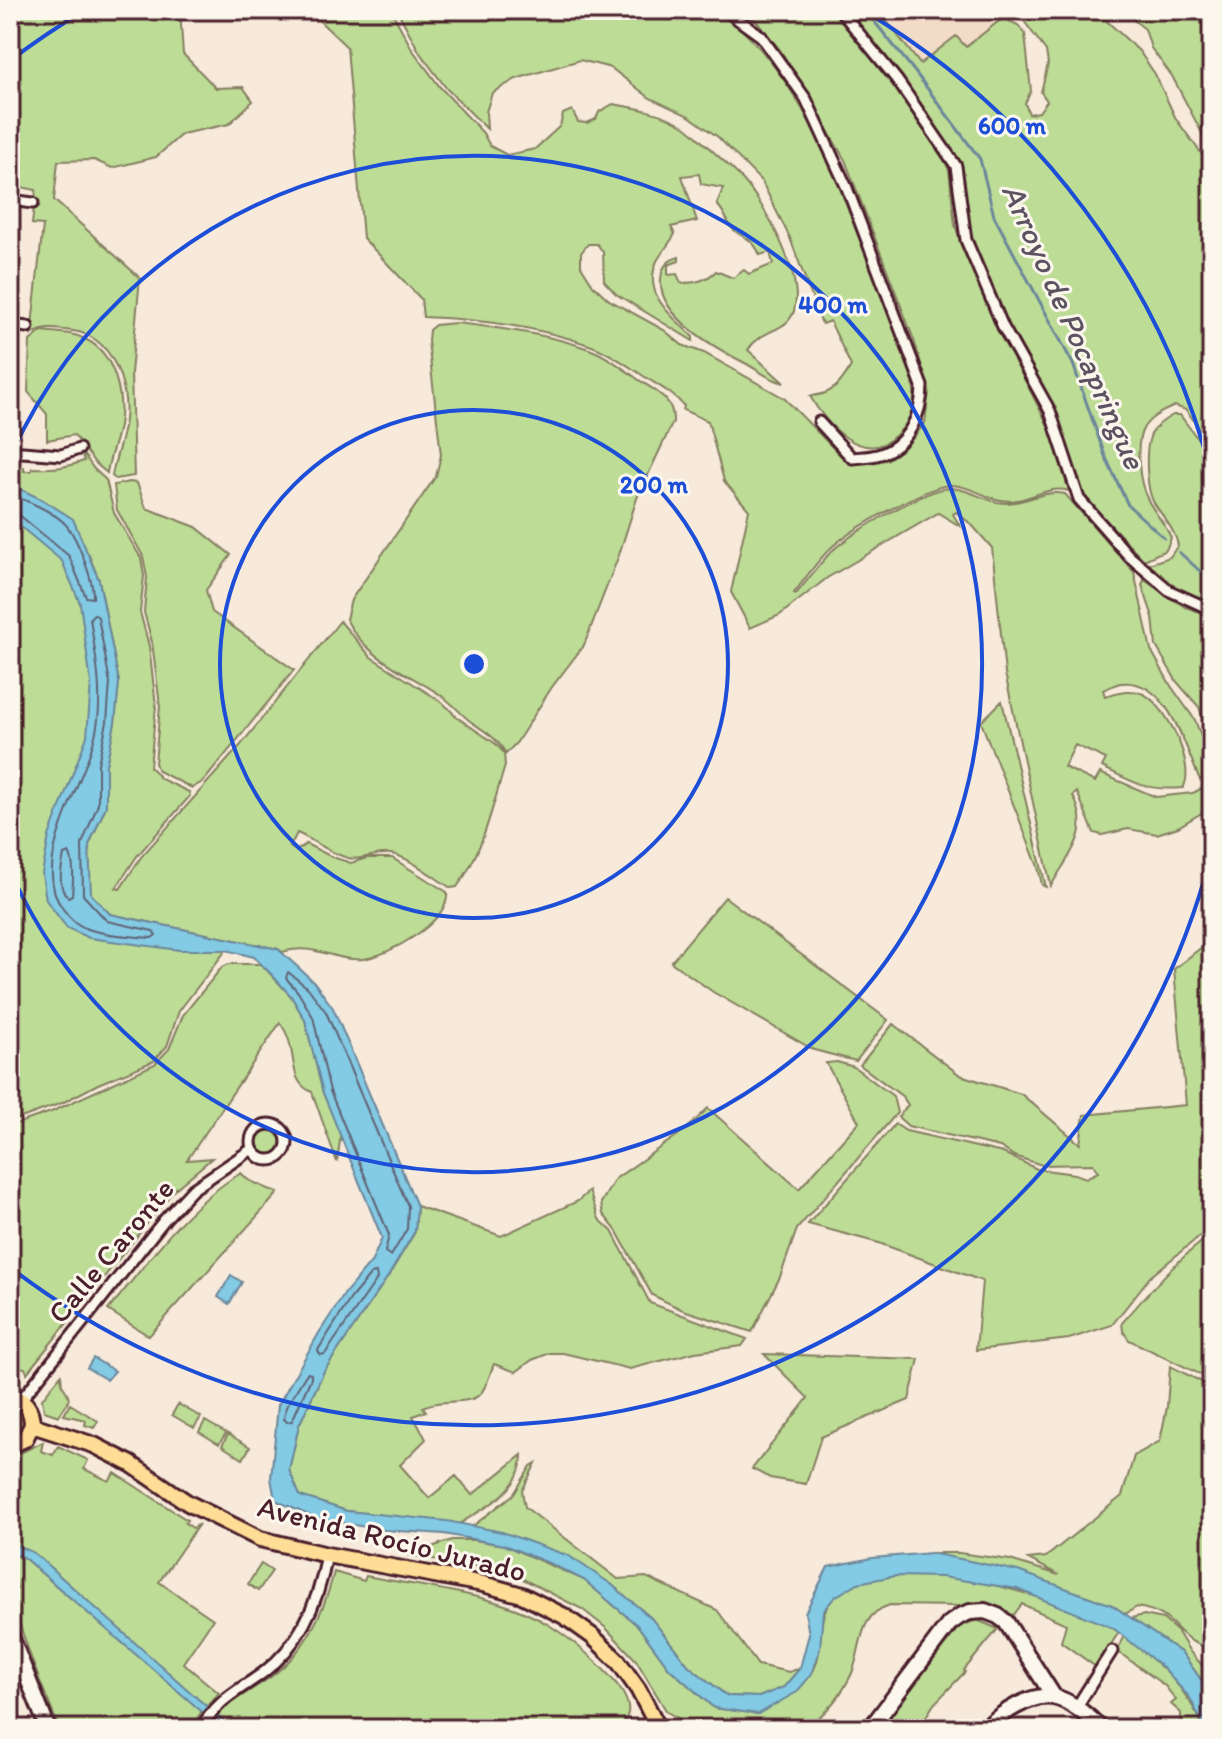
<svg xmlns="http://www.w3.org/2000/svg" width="1222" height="1739" font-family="Itim,sans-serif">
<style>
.built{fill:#f2dbc7}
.green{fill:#bddd96;stroke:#847e60;stroke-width:2}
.water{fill:#83cae4;stroke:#6c869a;stroke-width:2}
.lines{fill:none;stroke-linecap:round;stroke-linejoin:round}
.shore{stroke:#616375;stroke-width:2}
.stream{stroke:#6c869a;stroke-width:3}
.street-casing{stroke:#4a1f2b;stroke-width:15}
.secondary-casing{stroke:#4a1f2b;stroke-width:20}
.primary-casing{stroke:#4a1f2b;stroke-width:20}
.street{stroke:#fbf7ec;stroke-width:9}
.secondary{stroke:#fbf7ec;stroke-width:14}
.primary{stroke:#fedd96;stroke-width:14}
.ring{fill:none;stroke:#1d4ed8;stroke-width:4}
.labels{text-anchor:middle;stroke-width:6;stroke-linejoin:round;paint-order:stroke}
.street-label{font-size:30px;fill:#4a1f2b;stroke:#fbf7ec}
.water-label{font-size:32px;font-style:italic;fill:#5b5262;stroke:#fbf7ec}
.centre{fill:#1d4ed8;stroke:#fbf7ec;stroke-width:4}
.ring-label{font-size:24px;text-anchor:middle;font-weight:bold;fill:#1d4ed8;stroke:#fbf7ec;stroke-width:6;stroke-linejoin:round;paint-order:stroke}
</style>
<rect width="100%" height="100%" fill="#f7eadb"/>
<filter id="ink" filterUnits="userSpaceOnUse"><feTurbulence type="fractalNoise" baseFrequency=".0125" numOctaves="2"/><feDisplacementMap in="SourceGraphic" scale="16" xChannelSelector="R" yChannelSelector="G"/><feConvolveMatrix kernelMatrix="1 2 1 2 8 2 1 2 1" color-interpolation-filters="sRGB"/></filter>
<g filter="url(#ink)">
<path class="built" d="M 878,10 L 991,10 L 999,21 L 965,47 L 956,36 L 920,64 Z"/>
<path class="green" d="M 10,10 L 180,10 L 183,54 L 216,88 L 243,87 L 253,101 L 229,124 L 182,134 L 156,157 L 112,168 L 94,160 L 58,161 L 54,200 L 140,278 L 131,373 L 134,476 L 115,479 L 112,476 C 115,457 123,439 125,420 C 129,385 112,336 73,331 C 56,329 45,326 31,335 L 43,225 L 32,224 L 36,190 L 11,185 Z
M 308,10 L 391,10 L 412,49 L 440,87 L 483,133 L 490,146 L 507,155 L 535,149 L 560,126 L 563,114 L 572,110 L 578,122 L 587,123 L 596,119 L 599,112 L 613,104 C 637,108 661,112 683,125 C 691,130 699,139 706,145 C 718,156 731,167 742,179 C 765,204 802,273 795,307 C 790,333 762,327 748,350 L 784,383 C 766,378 760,371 745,363 C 717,349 657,316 661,279 C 662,266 668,260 679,257 L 679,261 L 668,265 L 668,275 L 677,274 L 681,283 C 695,283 706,281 716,271 L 733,278 L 744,270 L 749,274 L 773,264 L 770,252 L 760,255 C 750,233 741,240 731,227 C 726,219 725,213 717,204 L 723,188 L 701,184 L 699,174 L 682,176 L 697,221 L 671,227 L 675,234 C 670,243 662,252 657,261 C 642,295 671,315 693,337 L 693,341 L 616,294 L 604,281 L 603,252 L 597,244 L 588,244 L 581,253 L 581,266 L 593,285 L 609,300 L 664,330 L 682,345 L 704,353 L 784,398 L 845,460 L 860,462 L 887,460 L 908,444 L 925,423 L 929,391 L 914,340 L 845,160 L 781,51 L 756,21 L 740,10 L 833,10 L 896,89 L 942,155 L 949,170 L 955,225 L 962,246 L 1003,338 L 1049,427 L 1069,491 C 1048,485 1031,500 1010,501 C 988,501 973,486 952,485 C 929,484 851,530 833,546 C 818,559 806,578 794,593 L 796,594 C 808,580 819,564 832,551 C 849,534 928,487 951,488 C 971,489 985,502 1004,503 C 1025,504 1044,489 1065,494 L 1134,572 L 1151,650 L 1171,686 L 1195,720 L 1208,756 L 1207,775 L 1200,780 C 1185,748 1168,677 1121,683 C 1115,684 1108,688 1103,690 L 1105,696 C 1117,693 1128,688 1141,693 C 1165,701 1197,766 1183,788 C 1144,791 1136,783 1102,767 L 1106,759 L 1075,745 L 1064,767 L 1095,782 L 1100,773 L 1156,797 L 1193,793 L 1212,783 L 1212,803 L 1208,809 L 1178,827 L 1157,834 L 1128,829 L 1102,835 L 1094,833 L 1077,792 L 1073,796 C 1093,833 1069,853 1051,886 L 1005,673 L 992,548 L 972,525 L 956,512 L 953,514 L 960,526 L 938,513 L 827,578 L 780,615 L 750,628 L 731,592 L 749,510 L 724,481 L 708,421 L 683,410 L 684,406 C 673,393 659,386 645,377 C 628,366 611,353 592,346 C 539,327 479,319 423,317 L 421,299 L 363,238 L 347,47 Z
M 397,10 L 716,10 C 813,72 865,250 906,355 C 910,371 916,387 914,404 C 913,417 905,426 896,435 C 864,467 825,424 810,396 C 832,395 841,384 851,366 L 830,321 L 822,324 L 790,238 L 762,182 L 718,137 L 689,116 L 650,98 L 611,68 L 580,60 L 516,79 L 492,93 L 486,112 L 487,129 L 447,89 L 420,53 Z
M 847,10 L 878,10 L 920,64 L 956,36 L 966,47 L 999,21 L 1005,19 L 1018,25 L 1025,34 L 1031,91 L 1025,103 L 1029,114 L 1039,112 L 1047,101 L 1041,92 L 1048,64 L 1046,51 L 1024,21 L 1006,10 L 1095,10 L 1139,51 L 1155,74 L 1176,119 L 1212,168 L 1212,445 L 1186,410 L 1175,406 C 1163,411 1152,416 1144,427 C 1134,443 1139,484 1148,500 C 1155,514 1165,523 1171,538 L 1166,550 L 1144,560 L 1088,501 L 1079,486 L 1055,410 L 1002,314 L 977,256 L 968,224 L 961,167 L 905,82 Z
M 1121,10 L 1212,10 L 1212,146 L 1204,137 L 1172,76 L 1151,48 L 1145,29 Z
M 456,323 C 500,328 548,334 589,349 C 608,356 625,370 642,382 C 659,393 674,400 673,422 L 637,498 L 619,555 L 584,645 L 552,687 L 517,742 L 506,754 C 498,738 484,731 470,721 C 460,713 452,703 442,696 C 407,672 366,659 346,619 L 351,600 L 436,476 L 441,455 L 428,341 L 429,330 L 435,325 Z
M 42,331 C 56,333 72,332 85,339 C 115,353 124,395 119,426 C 116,442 109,457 107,473 L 95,463 L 74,435 L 47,440 L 47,414 L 28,392 L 30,341 Z
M 1173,415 L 1180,415 L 1212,458 L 1212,605 C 1186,596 1166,584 1146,565 L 1170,557 L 1178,545 C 1174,527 1162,517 1153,501 C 1146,487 1145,451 1150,437 C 1153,427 1164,420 1173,415 Z
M 81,451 L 94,469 L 106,480 L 114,513 L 141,558 L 144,576 L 140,612 L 149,646 L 156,706 L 150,767 L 161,779 L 189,792 L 190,796 L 137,856 L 116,888 L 120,889 L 141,857 L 240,746 L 340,621 L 371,657 L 442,702 L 458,718 L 496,744 L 504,753 L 505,766 C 492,807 483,853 457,887 L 451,888 C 436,879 408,856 391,854 C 377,852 361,861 348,858 C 329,853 314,840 297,833 L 290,847 L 296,851 L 306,844 L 332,857 L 351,863 L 367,858 L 392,858 L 447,892 C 451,921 388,956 363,959 C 335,962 313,942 282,952 L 278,949 L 110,914 L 90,894 L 89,845 L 106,806 L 106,765 L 115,723 L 119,682 L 99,580 L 88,553 L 108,696 L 46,900 L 179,950 L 226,950 L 179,1011 L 167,1046 L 154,1061 L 98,1084 L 62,1103 L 10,1122 L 10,952 L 14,950 L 10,948 L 10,465 L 24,467 L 24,471 L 31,471 L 32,468 C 52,469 66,468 84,461 Z
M 129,482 L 137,483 L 146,508 L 196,527 L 231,555 L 206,590 L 212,612 L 294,670 L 204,781 L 192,788 L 158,771 L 155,763 L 160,706 L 152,642 L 144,612 L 147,577 L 143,556 L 117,510 L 114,485 Z
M 1144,580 L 1185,607 L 1212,616 L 1212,747 L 1199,707 L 1177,682 L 1156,646 L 1153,617 L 1142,585 Z
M 1002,701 L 1046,887 L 1042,885 L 1038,867 L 981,722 Z
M 725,897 L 888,1020 L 856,1061 L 814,1050 L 713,992 L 671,962 Z
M 1212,939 L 1212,1226 L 1150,1277 L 1112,1325 L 1069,1339 L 976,1350 L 982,1281 L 879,1243 L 808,1224 L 895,1124 L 906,1131 L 1003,1153 L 1037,1169 L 1075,1174 L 1086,1178 L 1098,1172 L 1093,1164 L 1042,1165 L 1014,1156 L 1000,1147 L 908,1126 L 898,1117 L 908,1105 L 903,1097 L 860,1065 L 893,1024 L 960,1075 L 1021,1094 L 1080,1144 L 1084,1115 L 1186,1105 L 1174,969 Z
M 229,964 L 261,964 L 291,996 L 305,1020 L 323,1093 L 341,1134 L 337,1162 L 312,1092 C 285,1081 300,1048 280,1023 L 187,1160 L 212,1158 L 174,1190 L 27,1373 L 25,1368 L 10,1365 L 10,1126 L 51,1112 L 155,1064 L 169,1049 L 183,1015 L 222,967 Z
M 837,1062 L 854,1067 L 893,1096 L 897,1113 L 797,1229 L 780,1277 L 752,1332 L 683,1310 L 652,1295 L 616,1230 L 603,1214 L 601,1203 L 615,1179 L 688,1128 L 708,1108 L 799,1189 L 859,1122 L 826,1063 Z
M257 1143a12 12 0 1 1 24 0a12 12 0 1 1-24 0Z
M 241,1173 L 248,1180 L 278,1193 L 149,1336 L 108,1310 C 150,1261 184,1206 241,1173 Z
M 589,1191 L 599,1219 L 612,1231 L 650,1303 L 747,1339 L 742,1346 L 695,1352 L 630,1369 L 563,1353 L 550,1353 L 532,1360 L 516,1372 L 494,1364 C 490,1373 487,1387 480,1394 C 469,1406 439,1398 423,1407 L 426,1411 L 413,1416 L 426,1439 L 400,1465 L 429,1498 L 456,1476 L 472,1495 L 522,1455 C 521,1492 487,1506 459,1524 L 347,1511 L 300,1496 L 289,1470 L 299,1425 L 324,1371 L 389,1275 L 415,1232 L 417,1206 L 501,1236 L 578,1201 Z
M 1212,1234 L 1212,1380 L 1129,1340 L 1123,1331 L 1122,1323 C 1150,1291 1177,1259 1212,1234 Z
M 764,1354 L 919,1359 L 909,1400 L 821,1437 L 806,1484 L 770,1478 L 752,1469 L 808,1398 Z
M 1170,1366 L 1212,1387 L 1212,1650 C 1206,1647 1199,1645 1193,1642 C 1169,1625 1171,1613 1137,1607 L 1125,1614 L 1112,1605 L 931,1553 L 959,1553 L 1010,1560 L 1059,1575 L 1028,1559 L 1046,1557 L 1122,1496 L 1134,1456 L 1160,1441 L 1167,1407 Z
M 61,1375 L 62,1385 C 74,1401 68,1400 59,1416 L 44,1411 L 42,1399 Z
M 10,1401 L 24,1410 C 26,1424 25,1433 10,1438 Z
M 70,1404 L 98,1421 L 94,1428 L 85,1425 L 86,1420 L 64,1415 Z
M 178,1404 L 201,1417 L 194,1428 L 172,1415 Z
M 205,1421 L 226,1433 L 219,1444 L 199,1432 Z
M 228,1434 L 250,1447 L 243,1459 L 222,1446 Z
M 43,1442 L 41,1451 L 53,1455 L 58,1446 L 88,1460 L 84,1469 L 109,1481 L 115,1473 L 187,1520 L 185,1523 L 193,1528 L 199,1524 L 159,1582 L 213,1619 L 183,1663 L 219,1693 L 206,1707 L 34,1553 L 10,1542 L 10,1465 L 14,1456 Z
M 536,1463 L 522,1491 L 525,1507 L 618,1579 L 646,1577 L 717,1610 L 758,1665 L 789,1672 L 800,1668 L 784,1687 L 759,1697 L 727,1696 L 689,1666 L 651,1618 L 611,1584 L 473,1526 L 514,1494 L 531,1466 Z
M 452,1540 L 474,1540 L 504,1545 L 584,1580 L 638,1626 L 669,1668 L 714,1708 L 758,1714 C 771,1704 804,1686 812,1673 C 826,1650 814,1618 833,1598 C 888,1544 1062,1596 1119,1632 L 1096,1667 L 1061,1642 L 1066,1624 L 1022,1604 L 1009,1621 L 991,1606 L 974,1603 L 959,1606 L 890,1605 C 857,1615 863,1646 852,1673 C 842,1695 826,1713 807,1727 L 701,1729 L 694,1727 L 667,1712 L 636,1660 L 606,1628 L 582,1609 L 521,1578 L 470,1565 L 408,1555 Z
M 10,1553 L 23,1557 L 202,1711 L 190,1729 L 60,1729 C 40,1684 23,1639 10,1592 L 17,1589 L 15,1580 L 10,1580 Z
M 261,1564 L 272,1571 L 258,1591 L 248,1584 Z
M 334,1572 L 364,1581 L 366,1576 C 423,1587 499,1594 549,1625 C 568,1637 585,1651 601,1667 C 611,1677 631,1697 628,1713 C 627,1718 623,1724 621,1729 L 232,1729 L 217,1715 C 233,1699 253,1690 272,1676 C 306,1651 324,1612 334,1572 Z
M 1144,1615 L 1163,1619 L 1178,1632 L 1190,1652 L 1212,1676 L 1212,1695 L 1182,1653 L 1131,1618 Z
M 977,1620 L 998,1629 L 964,1670 L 965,1672 L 934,1704 L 918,1729 L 879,1729 L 960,1626 Z
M 1124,1635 C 1162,1666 1183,1683 1205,1729 L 1181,1729 L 1181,1713 L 1171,1704 L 1176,1700 L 1165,1686 L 1117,1651 Z"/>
<path class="water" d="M 10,488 L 18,488 L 43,500 L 73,519 L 99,580 L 119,682 L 115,723 L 106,765 L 106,806 L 89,845 L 91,894 L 110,914 L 278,949 L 314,982 L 333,1008 L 417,1206 L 415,1231 L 389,1275 L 324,1371 L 299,1425 L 289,1470 L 300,1496 L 347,1511 L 447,1521 L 502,1532 L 569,1556 L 611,1584 L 651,1618 L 689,1666 L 727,1696 L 759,1697 L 784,1687 L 800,1668 L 809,1634 L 805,1613 L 828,1567 L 872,1558 L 931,1553 L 1018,1571 L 1112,1605 L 1182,1653 L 1212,1695 L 1212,1729 L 1205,1729 L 1190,1698 L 1161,1666 L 1113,1628 L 1017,1589 L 942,1577 L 895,1576 L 858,1583 L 835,1597 L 823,1611 L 820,1649 L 811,1675 L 797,1692 L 758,1714 L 714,1708 L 669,1668 L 638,1626 L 584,1580 L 551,1564 L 504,1545 L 444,1534 L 384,1530 L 317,1519 L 275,1500 L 271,1478 L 278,1405 L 319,1333 L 345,1293 L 372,1261 L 382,1238 L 323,1093 L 305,1020 L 291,996 L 272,975 L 254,957 L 226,950 L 179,950 L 89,938 L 67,928 L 46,900 L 42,874 L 49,836 L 87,736 L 91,683 L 80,603 L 62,561 L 10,518 Z
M 231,1275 L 242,1282 L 229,1304 L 218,1297 Z
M 93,1358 L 115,1371 L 107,1380 L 87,1368 Z
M 10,1542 L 34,1553 L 232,1729 L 222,1729 L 23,1557 L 10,1553 Z"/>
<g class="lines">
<path class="shore" d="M 10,496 C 24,498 58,514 67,526 C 78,539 94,582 93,598 L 86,597 L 69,556 L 18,514 L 10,513
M 94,614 L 98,617 L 110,683 L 107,722 L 98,764 L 98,804 L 82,844 L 83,895 L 107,921 L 153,931 L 156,935 L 152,938 C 133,936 110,936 91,930 C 78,927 70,919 63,909 C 29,864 82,788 94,740 C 105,701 96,658 90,618 Z
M 69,853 C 75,863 73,882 72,895 L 68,897 C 57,888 61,869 64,855 Z
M 288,972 L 308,988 L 326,1012 L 408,1206 L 407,1229 L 391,1256 L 385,1252 L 389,1235 L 330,1091 L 313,1017 L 298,992 L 286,978 Z
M 376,1273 L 377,1279 L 325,1354 L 320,1355 L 318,1350 L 351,1298 L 371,1274 Z
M 307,1373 L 311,1374 L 311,1378 L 292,1421 L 287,1422 L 284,1419 L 286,1407 Z"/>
<path class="stream" d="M 865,10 L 915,72 L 980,159 L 994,216 L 1073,364 L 1105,456 L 1128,505 L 1164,538
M 1179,552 L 1212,582"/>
<g class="street-casing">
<path id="street" d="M 725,10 L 761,36 L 806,99 L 847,188 L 922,386 C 922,414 908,447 877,455 C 869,457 860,457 852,458 L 819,422
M 840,10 L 897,80 L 956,166 L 966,240 L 1003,327 L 1050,411 L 1079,499 L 1129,556 L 1170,591 L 1212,610
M 10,200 L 33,203
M 10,325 L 28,327
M 10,451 L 61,455 L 79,449
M251 1142a18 18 0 1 1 36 0a18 18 0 1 1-36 0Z
M 21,1400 L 165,1219 L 193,1189 L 252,1149
M 1076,1708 L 1112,1651
M 200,1729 C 220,1697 236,1693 264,1672 C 302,1643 319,1600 327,1555"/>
</g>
<g class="secondary-casing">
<path id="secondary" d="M 10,1634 L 48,1729
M 870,1729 L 949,1624 L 960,1616 L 970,1612 L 985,1611 L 998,1616 L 1006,1622 L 1054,1697
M 985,1729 C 1000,1714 1031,1693 1053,1697 C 1070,1700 1090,1717 1101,1729"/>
</g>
<g class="primary-casing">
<path id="primary" d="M 10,1396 C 25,1399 32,1409 32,1425 L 25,1439 L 10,1446
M 32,1425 L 94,1445 L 131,1464 L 188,1503 L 260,1539 L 327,1555 L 483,1584 L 522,1595 L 564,1616 L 592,1636 L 618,1661 L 638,1689 L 659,1729"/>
</g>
<use href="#street" class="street"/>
<use href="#secondary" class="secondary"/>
<use href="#primary" class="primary"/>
</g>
</g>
<g class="ring">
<circle cx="474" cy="664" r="254"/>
<path d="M12 453A508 508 0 1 1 12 875"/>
<path d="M1211 855A761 761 0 0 1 11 1268M11 60A761 761 0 0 1 82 12M866 12A761 761 0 0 1 1211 473"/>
</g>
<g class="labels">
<g class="street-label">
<text transform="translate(111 1251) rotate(-50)" y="10">Calle Caronte</text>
<text transform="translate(392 1539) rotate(14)" y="10">Avenida Rocío Jurado</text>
</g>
<g class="water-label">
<text transform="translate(1074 326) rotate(66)" y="11">Arroyo de Pocapringue</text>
</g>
</g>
<circle cx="474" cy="664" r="12" class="centre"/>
<g class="ring-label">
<text x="1012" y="134">600 m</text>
<text x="833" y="313">400 m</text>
<text x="654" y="493">200 m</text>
</g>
<rect width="1222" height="1739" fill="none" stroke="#fbf7ec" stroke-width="40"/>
<rect x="20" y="20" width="1182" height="1699" fill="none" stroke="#4a1f2b" stroke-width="3" filter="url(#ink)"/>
</svg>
